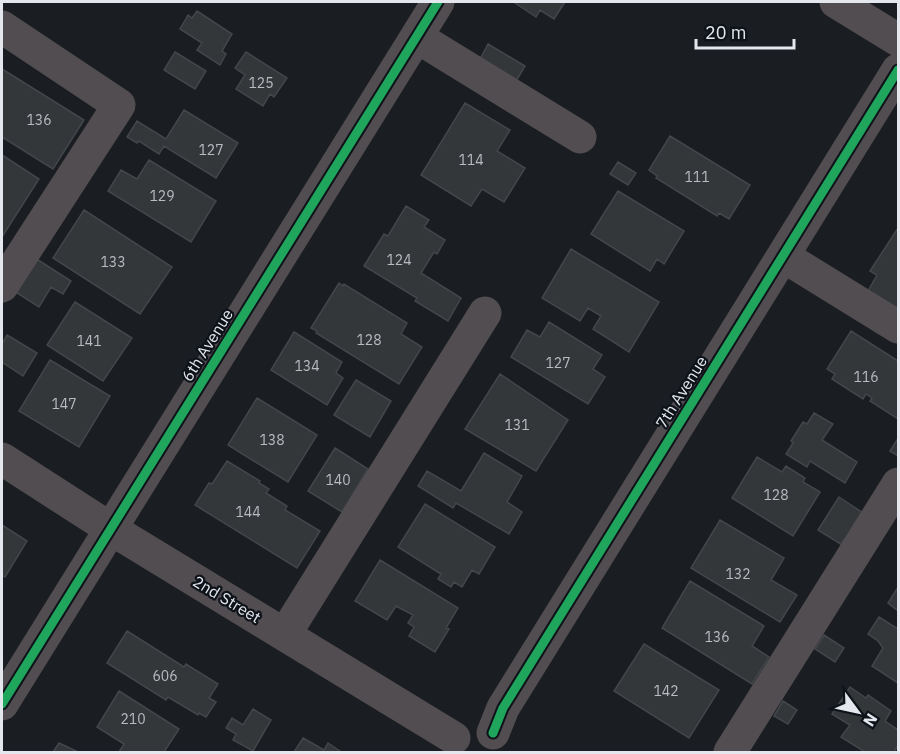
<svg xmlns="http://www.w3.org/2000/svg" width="900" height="754" font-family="'IBM Plex Sans',sans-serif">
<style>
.building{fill:#34373a;stroke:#43464a;stroke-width:1.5}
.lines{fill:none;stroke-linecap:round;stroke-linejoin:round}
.minor{stroke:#514d50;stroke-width:33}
.cycleway-casing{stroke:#0e131a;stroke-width:13}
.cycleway{stroke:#20a55d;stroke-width:9}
.labels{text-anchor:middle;stroke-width:4.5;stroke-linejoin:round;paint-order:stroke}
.number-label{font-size:14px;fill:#b8bbc0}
.street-label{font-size:16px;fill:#e4e7ed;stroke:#0e131a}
</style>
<rect width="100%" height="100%" fill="#1a1d21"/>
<path class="building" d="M 516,2 L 565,2 L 554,19 L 540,10 L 536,17 L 515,3 Z
M 197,11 L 232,34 L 222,51 L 226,54 L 220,65 L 197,50 L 202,43 L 180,29 L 188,15 L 192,18 Z
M 488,44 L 525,66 L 515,83 L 479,61 Z
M 175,52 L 206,71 L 195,89 L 164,70 Z
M 246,52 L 287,78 L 274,97 L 270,94 L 263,106 L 236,89 L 245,75 L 235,68 Z
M 2,69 L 84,120 L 53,169 L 2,137 Z
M 465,103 L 510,130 L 497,151 L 525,168 L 504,202 L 482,189 L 471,206 L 421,175 Z
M 184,110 L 238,143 L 216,178 L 164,146 L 159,154 L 139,141 L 137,143 L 127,137 L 137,121 L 166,139 Z
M 670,136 L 750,185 L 729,219 L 719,213 L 717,216 L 656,178 L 657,176 L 649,170 Z
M 2,155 L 39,179 L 2,237 Z
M 149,160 L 216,201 L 191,242 L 108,191 L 121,170 L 137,179 Z
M 618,162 L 636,173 L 628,185 L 610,174 Z
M 618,191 L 684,231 L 664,264 L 657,259 L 650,271 L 591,234 Z
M 406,206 L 429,220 L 424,227 L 445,240 L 437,254 L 434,252 L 421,273 L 461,298 L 448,321 L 415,301 L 417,298 L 364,266 L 384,234 L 388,236 Z
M 84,210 L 172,267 L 140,314 L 53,258 Z
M 898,228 L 898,310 L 868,291 L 877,275 L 870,271 Z
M 571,249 L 659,302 L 629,352 L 593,329 L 601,316 L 588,308 L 580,321 L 542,298 Z
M 35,258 L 71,281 L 63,294 L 51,287 L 39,307 L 14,291 Z
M 339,283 L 343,286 L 344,284 L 407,323 L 401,334 L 422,347 L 399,384 L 316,333 L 317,331 L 311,328 Z
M 75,302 L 132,338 L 103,381 L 47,345 Z
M 549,322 L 602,355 L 593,369 L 605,377 L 588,404 L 511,357 L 527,330 L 540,337 Z
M 851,331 L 898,361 L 898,419 L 870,401 L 872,398 L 866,394 L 863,399 L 832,379 L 835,374 L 827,369 Z
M 294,332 L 342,362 L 336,373 L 343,378 L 327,405 L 271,370 Z
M 7,335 L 37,353 L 23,376 L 2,362 L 2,344 Z
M 50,360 L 110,396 L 79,447 L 19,411 Z
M 500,374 L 568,420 L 536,471 L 465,429 Z
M 356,380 L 391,401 L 370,437 L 334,415 Z
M 257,398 L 317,435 L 288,482 L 228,445 Z
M 814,413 L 833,424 L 822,440 L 857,462 L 845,483 L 810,461 L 807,467 L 786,454 L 793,443 L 791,441 L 803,422 L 807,424 Z
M 897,440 L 898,441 L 898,456 L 890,451 Z
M 335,448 L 368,469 L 342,512 L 308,491 Z
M 484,453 L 522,476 L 507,502 L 522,512 L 509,534 L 456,503 L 453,508 L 418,486 L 427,471 L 461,491 Z
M 757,457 L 782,472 L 786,466 L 805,478 L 803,482 L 820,492 L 793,536 L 732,498 Z
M 227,461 L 260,481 L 259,483 L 269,489 L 266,493 L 287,506 L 285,510 L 320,531 L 297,568 L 195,505 L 209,483 L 212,484 Z
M 839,497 L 863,513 L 842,545 L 818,530 Z
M 425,504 L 495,547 L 479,574 L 472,570 L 462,587 L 454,582 L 451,587 L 438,579 L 441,574 L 398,547 Z
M 720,520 L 784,558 L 771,580 L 797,595 L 780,622 L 691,568 Z
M 2,525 L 27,541 L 5,577 L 2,575 Z
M 380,560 L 458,608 L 446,628 L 449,629 L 435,652 L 409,636 L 414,627 L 408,623 L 413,615 L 396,606 L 387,620 L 355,601 Z
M 690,581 L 764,626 L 752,646 L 769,657 L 752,684 L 662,628 Z
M 898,587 L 898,611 L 888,603 Z
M 879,617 L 898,629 L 898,683 L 872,666 L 883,648 L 878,641 L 868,634 Z
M 127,631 L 184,667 L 186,664 L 218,684 L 209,698 L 216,702 L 206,717 L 199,713 L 198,715 L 168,697 L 166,700 L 107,663 Z
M 824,635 L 844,648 L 835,662 L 815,649 Z
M 644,644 L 719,690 L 689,738 L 614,691 Z
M 850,687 L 866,698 L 868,695 L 891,711 L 885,721 L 898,730 L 898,745 L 894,752 L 865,752 L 841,737 L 850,725 L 832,714 Z
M 119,691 L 179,729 L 164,752 L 119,752 L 124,744 L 97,727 Z
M 783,701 L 797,710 L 788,724 L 774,716 Z
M 253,709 L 271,720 L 253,751 L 233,740 L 236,734 L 226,728 L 232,718 L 243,725 Z
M 303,738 L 324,750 L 328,743 L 340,751 L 339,752 L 294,752 Z
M 59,743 L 78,752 L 79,752 L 53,752 Z"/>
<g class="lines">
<path class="minor" d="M 836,2 L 898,40
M 2,27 L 119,105 L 2,286
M 417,37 L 580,137
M 783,256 L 898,327
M 2,459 L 111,529 L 454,738
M 285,634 L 485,313
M 2,704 L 438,2
M 493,733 L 503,708 L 898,70
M 730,752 L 898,484"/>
<g class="cycleway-casing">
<path id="cycleway" d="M 2,704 L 438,2
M 493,733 L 503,708 L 898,70"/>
</g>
<use href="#cycleway" class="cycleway"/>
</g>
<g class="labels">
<g class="number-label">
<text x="261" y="88">125</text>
<text x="39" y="125">136</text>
<text x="211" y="155">127</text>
<text x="471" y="165">114</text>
<text x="697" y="182">111</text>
<text x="162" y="201">129</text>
<text x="399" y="265">124</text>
<text x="113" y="267">133</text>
<text x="369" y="345">128</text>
<text x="89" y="346">141</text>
<text x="558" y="368">127</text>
<text x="307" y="371">134</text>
<text x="866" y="382">116</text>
<text x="64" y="409">147</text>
<text x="517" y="430">131</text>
<text x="272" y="445">138</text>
<text x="338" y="485">140</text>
<text x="776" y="500">128</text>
<text x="248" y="517">144</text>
<text x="738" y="579">132</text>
<text x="717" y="642">136</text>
<text x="165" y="681">606</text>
<text x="666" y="696">142</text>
<text x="133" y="724">210</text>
</g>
<g class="street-label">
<text transform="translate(207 345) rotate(-58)" y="6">6th Avenue</text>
<text transform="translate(681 392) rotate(-58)" y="6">7th Avenue</text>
<text transform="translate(227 599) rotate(31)" y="6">2nd Street</text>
</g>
</g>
<rect width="900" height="754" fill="none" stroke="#e4e7ed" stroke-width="6"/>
<g transform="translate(858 712) rotate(123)" stroke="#0e131a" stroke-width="4.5" paint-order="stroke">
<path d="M0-4.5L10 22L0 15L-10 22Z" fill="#e4e7ed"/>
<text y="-9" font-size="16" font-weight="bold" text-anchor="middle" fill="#e4e7ed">N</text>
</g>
<path d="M696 39v9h98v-9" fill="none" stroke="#e4e7ed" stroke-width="3"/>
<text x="705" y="39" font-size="18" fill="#e4e7ed" stroke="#0e131a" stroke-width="4.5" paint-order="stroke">20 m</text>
</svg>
